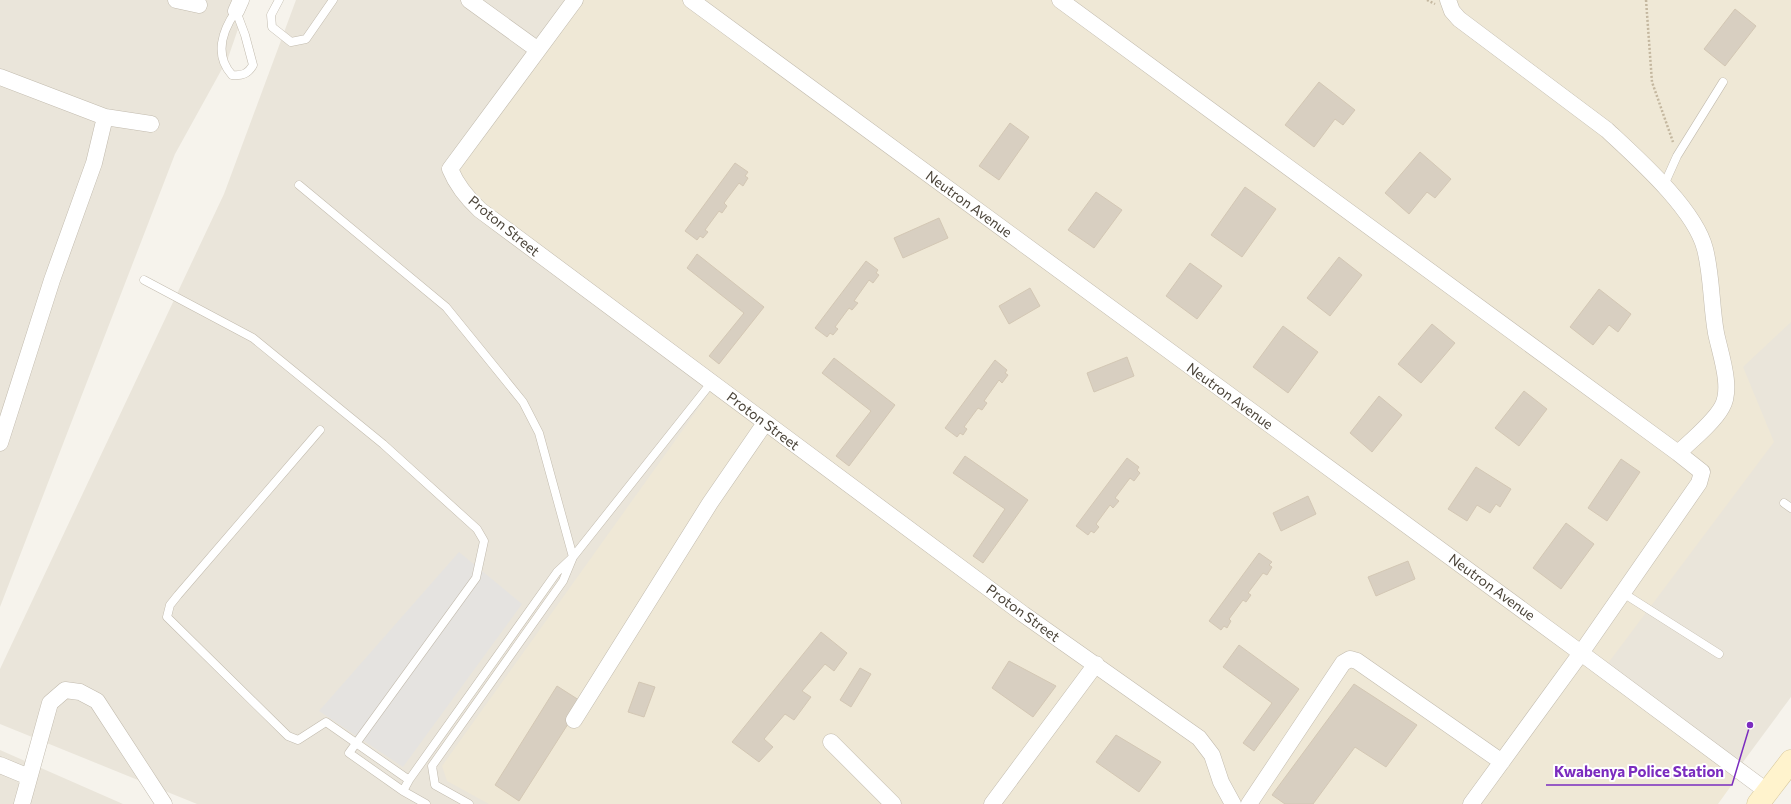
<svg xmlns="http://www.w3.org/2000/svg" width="1791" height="804" font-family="Commissioner,sans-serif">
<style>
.residential{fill:#eae5da}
.education{fill:#efe8d6}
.parking{fill:#e5e3e0}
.building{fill:#d8cfc1;stroke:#d3c7b4}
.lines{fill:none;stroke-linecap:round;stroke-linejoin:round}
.lane-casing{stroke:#c2bbae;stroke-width:9}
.street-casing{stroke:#c2bbae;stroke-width:17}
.secondary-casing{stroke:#d6c79b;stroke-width:23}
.path{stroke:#c4b79f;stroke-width:2.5;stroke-dasharray:2 2;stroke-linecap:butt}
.lane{stroke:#fff;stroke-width:8}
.street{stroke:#fff;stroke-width:16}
.secondary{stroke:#fff3cd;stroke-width:22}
.labels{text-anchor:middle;stroke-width:4;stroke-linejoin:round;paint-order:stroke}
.street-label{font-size:14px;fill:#4b4439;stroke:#fff}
.leader{fill:none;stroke:#7b2cbf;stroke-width:1.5}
.callout-dot{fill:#7b2cbf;stroke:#fff;stroke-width:1.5}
.callout-label{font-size:15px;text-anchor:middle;font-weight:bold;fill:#7b2cbf;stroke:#fff;stroke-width:4;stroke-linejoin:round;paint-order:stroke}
</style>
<rect width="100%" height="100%" fill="#f6f3ec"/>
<path class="residential" d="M 0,0 L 248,0 L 228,58 L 175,154 L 0,607 Z
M 296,0 L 1791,0 L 1791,697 L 1712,804 L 197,804 L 0,724 L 0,669 L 224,194 Z
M 0,750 L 123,804 L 0,804 Z"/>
<path class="education" d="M 574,0 L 1791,0 L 1791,322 L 1743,367 L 1774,442 L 1606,666 L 1746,765 L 1718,804 L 489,804 L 447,781 L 442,766 L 720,378 L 473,196 L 455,168 Z"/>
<path class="parking" d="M 459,552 L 522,604 L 403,767 L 319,711 Z"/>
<path class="building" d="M 1735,9 L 1756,26 L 1725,66 L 1704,49 Z
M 1319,82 L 1355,110 L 1343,125 L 1335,119 L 1314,147 L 1285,125 Z
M 1010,123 L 1029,137 L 999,180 L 979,166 Z
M 1420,152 L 1451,179 L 1435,198 L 1427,192 L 1409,214 L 1385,193 Z
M 735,163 L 748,172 L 745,176 L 748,178 L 743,186 L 739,183 L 724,203 L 727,206 L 722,213 L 719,211 L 705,230 L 708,232 L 703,238 L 700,236 L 697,240 L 685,231 Z
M 1245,187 L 1276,209 L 1242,257 L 1211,235 Z
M 1096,192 L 1122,210 L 1094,248 L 1068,230 Z
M 939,218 L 948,238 L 903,258 L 894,238 Z
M 697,254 L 764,307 L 719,364 L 709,356 L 744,313 L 687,268 Z
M 1339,257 L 1362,275 L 1330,316 L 1307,298 Z
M 866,261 L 878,270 L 876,273 L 879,275 L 873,283 L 869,280 L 854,301 L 858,303 L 852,310 L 849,308 L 835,327 L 838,329 L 833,335 L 830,333 L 827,337 L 815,328 Z
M 1190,263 L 1222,286 L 1197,319 L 1166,296 Z
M 1030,288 L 1040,306 L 1009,324 L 999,306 Z
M 1599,289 L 1631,314 L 1618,332 L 1609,325 L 1593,345 L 1570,327 Z
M 1432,324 L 1455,343 L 1421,383 L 1398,364 Z
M 1283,326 L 1318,352 L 1288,393 L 1253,367 Z
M 1127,357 L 1134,376 L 1094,392 L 1087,373 Z
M 834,358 L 895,405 L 849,466 L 836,456 L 871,411 L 822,373 Z
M 995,360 L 1007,370 L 1005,373 L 1008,375 L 1002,383 L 999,380 L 984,401 L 987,403 L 982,410 L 978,408 L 964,427 L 967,429 L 963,435 L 960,433 L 957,437 L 945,428 Z
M 1524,391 L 1547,409 L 1519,446 L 1495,428 Z
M 1379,396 L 1402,415 L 1372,452 L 1350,433 Z
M 965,456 L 1028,500 L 983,563 L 973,556 L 1005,509 L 953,473 Z
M 1127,458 L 1139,467 L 1137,470 L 1140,473 L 1134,481 L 1130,478 L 1115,498 L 1119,501 L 1113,508 L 1110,505 L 1096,524 L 1099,527 L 1094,533 L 1091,531 L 1088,535 L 1076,526 Z
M 1621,459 L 1640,472 L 1607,521 L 1588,508 Z
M 1476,467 L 1511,489 L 1500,507 L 1496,504 L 1490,513 L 1477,505 L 1467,521 L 1448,509 Z
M 1308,496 L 1316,514 L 1281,531 L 1273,513 Z
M 1566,523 L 1594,544 L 1561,589 L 1533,568 Z
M 1259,553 L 1272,562 L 1269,565 L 1272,567 L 1267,575 L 1263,573 L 1248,593 L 1251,595 L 1246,602 L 1243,600 L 1229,619 L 1231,621 L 1227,628 L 1224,626 L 1221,630 L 1209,621 Z
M 1408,561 L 1415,579 L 1376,596 L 1368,577 Z
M 821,632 L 847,653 L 834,671 L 825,664 L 802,691 L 811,697 L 794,720 L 785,714 L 764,739 L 773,747 L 759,762 L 732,742 Z
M 1239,645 L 1299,689 L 1254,751 L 1243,743 L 1272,703 L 1223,667 Z
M 1009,661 L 1056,686 L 1033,717 L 992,688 Z
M 860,668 L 871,674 L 851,707 L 840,700 Z
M 639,682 L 655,687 L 644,717 L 628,712 Z
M 1354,684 L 1417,725 L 1386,767 L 1355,747 L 1313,804 L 1285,804 L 1272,795 Z
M 557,686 L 582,702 L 519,801 L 495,785 Z
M 1116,735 L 1161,762 L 1139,792 L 1096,762 Z"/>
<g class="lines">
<g class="lane-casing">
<path id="lane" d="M 279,0 L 271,15 L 272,27 L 291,42 L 306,39 L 333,0
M 236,11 L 245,35 L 253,65 C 248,74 242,76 232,75 C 214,55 222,31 236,11 Z
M 299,185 L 446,307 L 523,402 L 539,433 L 573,557 L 563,581 L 432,766 L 435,785 L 469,804
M 1664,185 L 1677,156 L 1723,82
M 144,280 L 253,338 L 383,444 L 477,529 L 484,541 L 476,578 L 349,753 L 403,791
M 320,430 L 178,595 L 170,605 L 167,617 L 288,736 L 298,740 L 326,722 L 409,780
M 1784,503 L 1791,508
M 1623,593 L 1719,654
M 426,804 L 403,791 L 409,780 L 557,572 L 573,557 L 711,383"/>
</g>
<g class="street-casing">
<path id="street" d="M 176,0 L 199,5
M 469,0 L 538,50
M 575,0 L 450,169 C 457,186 467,198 480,210 L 1023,614 L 1199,738 L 1212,755 L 1221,782 L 1233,804
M 691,0 L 1581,653 L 1768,792
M 1060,0 L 1678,453 L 1702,472 L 1699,483 L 1581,653 L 1471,804
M 1448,0 L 1452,11 L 1459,19 L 1607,130 C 1637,158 1695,209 1705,249 C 1712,276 1711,305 1716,333 C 1720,353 1733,388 1722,407 C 1714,422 1691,441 1678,453
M 236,11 L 241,0
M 0,77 L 105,117 L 94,163 L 52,280 L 0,443
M 105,117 L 151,124
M 574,720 L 710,503 L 765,423
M 831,742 L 893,804
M 0,765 L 29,777
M 22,804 L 50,703 L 65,690 L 80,692 L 97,701 L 164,804
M 992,804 L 1096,664
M 1249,804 L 1343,663 L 1350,659 L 1357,661 L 1502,762"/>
</g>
<g class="secondary-casing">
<path id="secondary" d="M 1758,804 L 1791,761"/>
</g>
<path class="path" d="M 1427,0 L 1435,4
M 1646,0 L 1652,82 L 1673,142"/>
<use href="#lane" class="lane"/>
<use href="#street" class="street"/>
<use href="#secondary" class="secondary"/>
</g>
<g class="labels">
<g class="street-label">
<text transform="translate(969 204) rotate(36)" y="5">Neutron Avenue</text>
<text transform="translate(504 226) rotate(39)" y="5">Proton Street</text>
<text transform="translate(1230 396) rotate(36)" y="5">Neutron Avenue</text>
<text transform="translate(763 421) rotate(37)" y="5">Proton Street</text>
<text transform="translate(1492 587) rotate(36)" y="5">Neutron Avenue</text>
<text transform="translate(1023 613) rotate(36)" y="5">Proton Street</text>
</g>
</g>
<path class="leader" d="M1750 725L1732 785H1546"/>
<circle class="callout-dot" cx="1750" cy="725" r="4"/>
<g class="callout-label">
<text x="1639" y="777">Kwabenya Police Station</text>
</g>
</svg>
